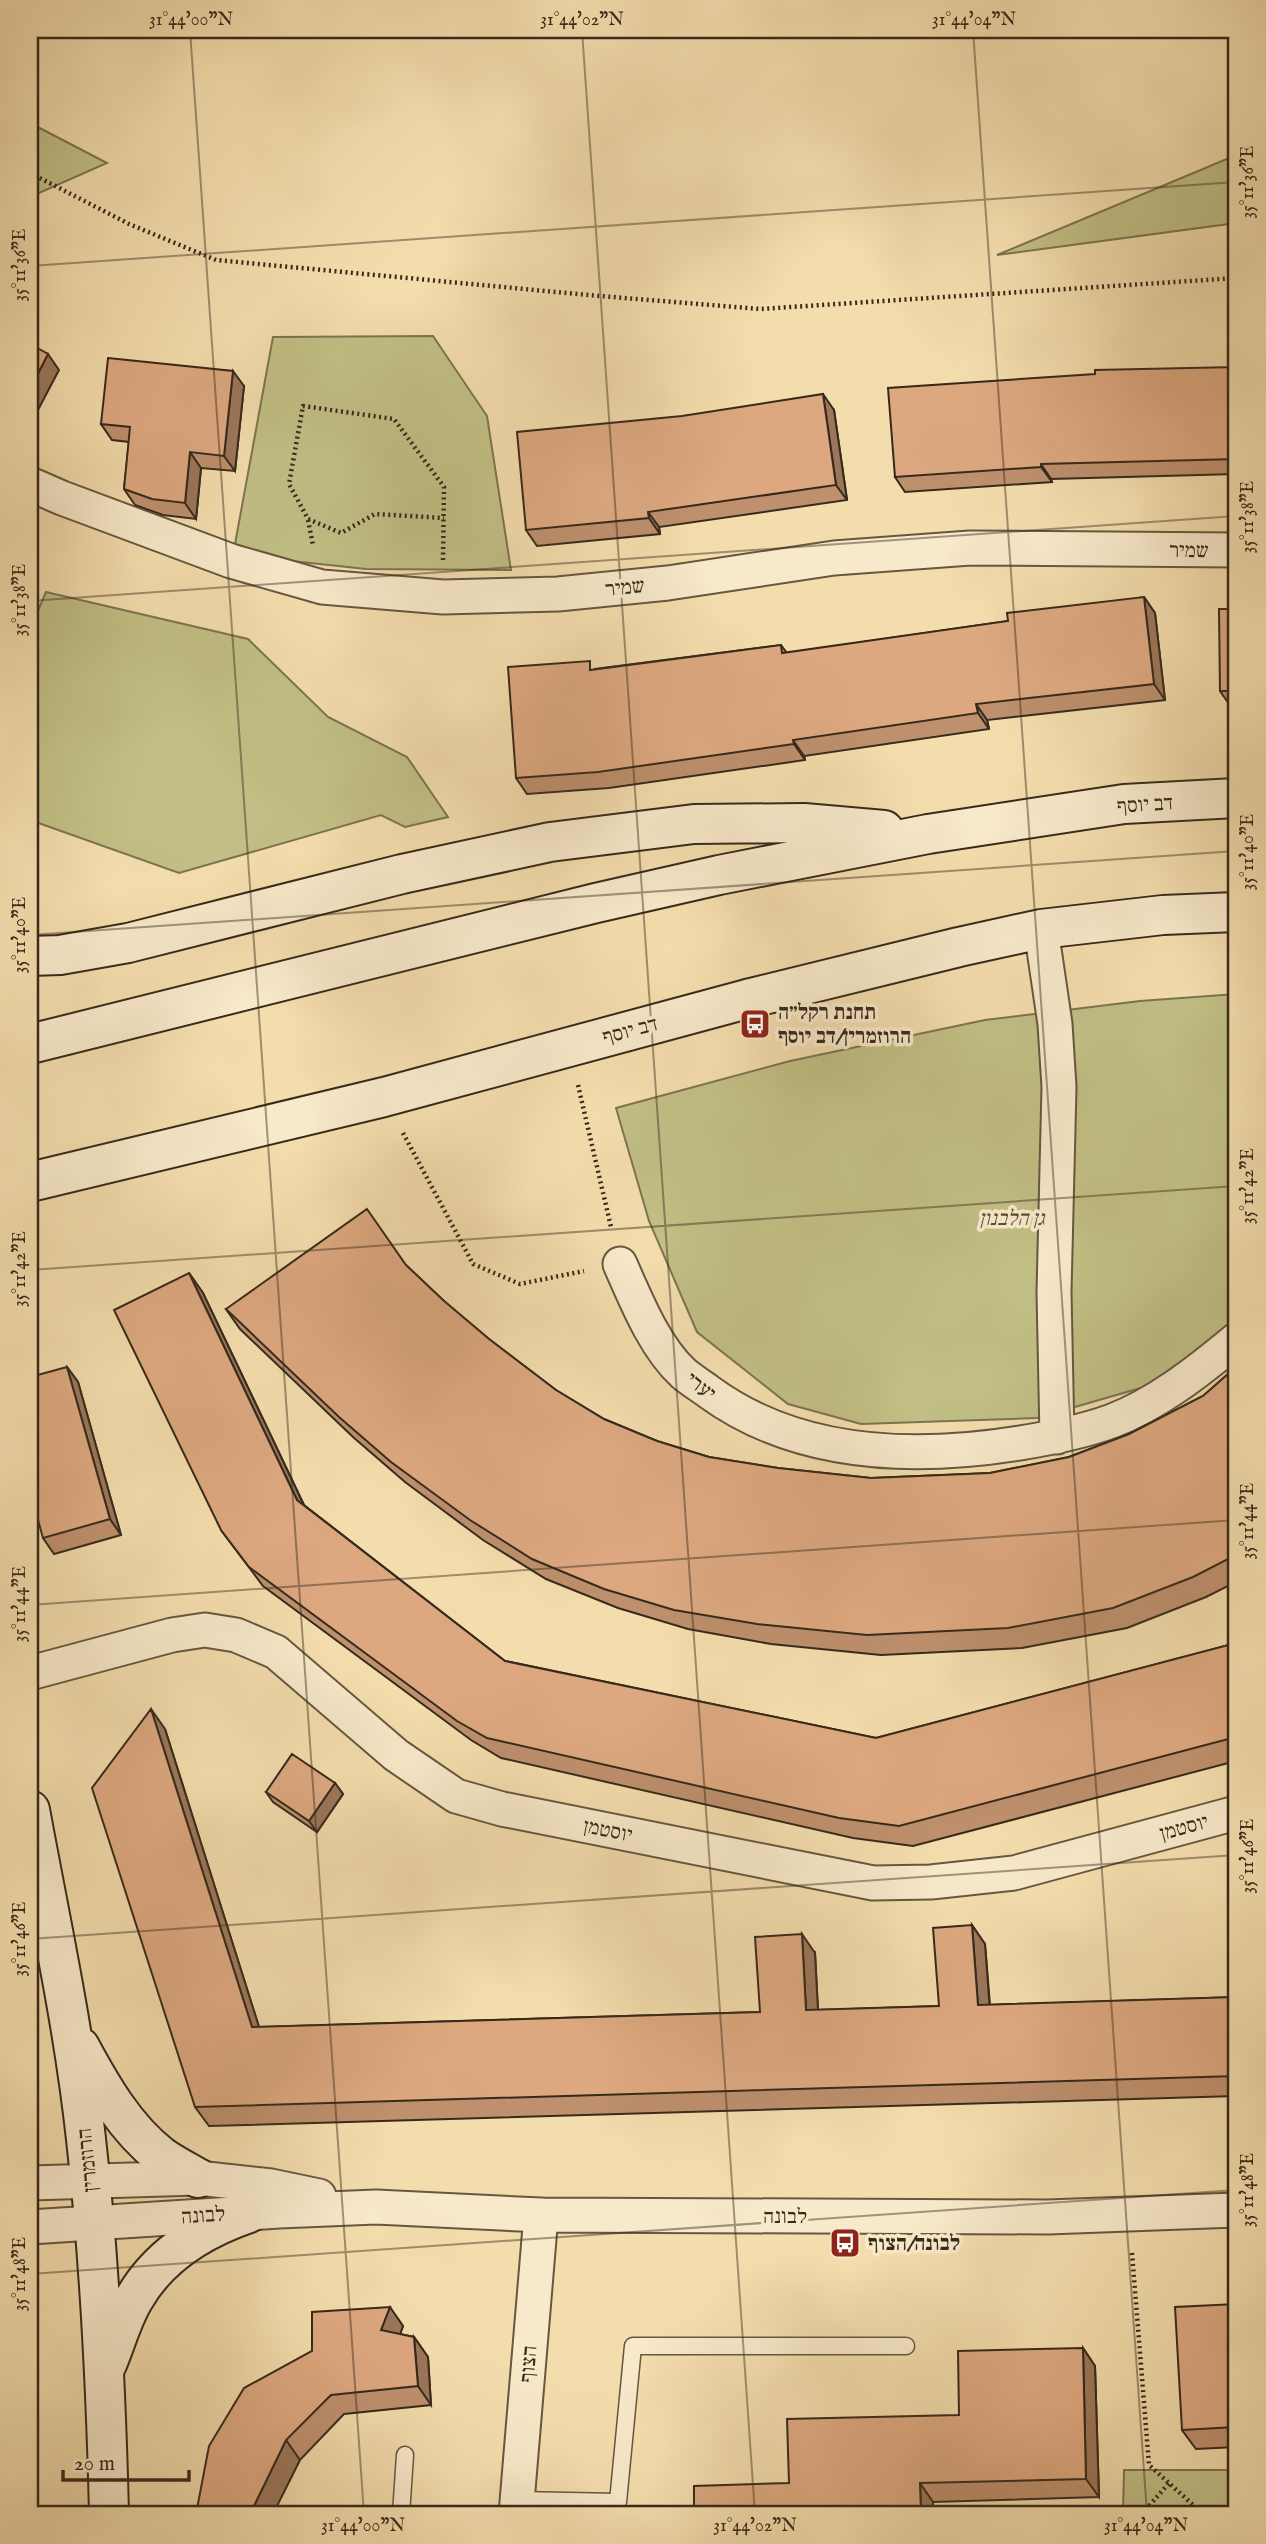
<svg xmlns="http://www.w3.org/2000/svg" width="1266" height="2544" font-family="'IM FELL English','Frank Ruhl Libre',serif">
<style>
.green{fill:#c1bf85;stroke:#7c7450;stroke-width:2}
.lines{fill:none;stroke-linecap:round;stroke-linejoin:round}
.lane-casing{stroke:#665740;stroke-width:19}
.street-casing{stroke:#665740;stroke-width:37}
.secondary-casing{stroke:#362a1c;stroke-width:42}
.path{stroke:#362a1c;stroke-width:4.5;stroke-dasharray:2 3.5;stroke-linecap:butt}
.lane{stroke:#f8e9ca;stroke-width:16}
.street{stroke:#f8e9ca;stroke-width:33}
.secondary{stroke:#f8e9ca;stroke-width:38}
.wall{fill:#be906e;stroke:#362a1c;stroke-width:2}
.shaded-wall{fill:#9b765a;stroke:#362a1c;stroke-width:2}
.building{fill:#dda880;stroke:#362a1c;stroke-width:2}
.ticks{fill:none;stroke:#362a1c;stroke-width:2;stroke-opacity:0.45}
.labels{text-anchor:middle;stroke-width:7;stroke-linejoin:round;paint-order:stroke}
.street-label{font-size:21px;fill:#362a1c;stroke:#f8e9ca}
.poi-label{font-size:21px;font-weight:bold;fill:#362a1c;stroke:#f8e9ca;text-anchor:start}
.park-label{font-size:21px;font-style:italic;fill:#594f36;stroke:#f8e9ca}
.neatline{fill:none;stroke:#362a1c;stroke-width:2.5}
.ticks-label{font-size:18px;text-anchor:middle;fill:#362a1c}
</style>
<rect width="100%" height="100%" fill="#f4ddad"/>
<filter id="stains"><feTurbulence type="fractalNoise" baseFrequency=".00286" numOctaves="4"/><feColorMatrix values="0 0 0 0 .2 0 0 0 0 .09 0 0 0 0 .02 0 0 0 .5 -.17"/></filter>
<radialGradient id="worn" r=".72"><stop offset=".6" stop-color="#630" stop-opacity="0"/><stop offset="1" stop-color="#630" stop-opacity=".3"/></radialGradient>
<path class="green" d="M 30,123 L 107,163 L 30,197 Z
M 1236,155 L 1236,223 L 997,255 L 1203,169 Z
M 433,336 L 487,416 L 511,570 L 366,569 L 282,560 L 235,544 L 273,337 Z
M 46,592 L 248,639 L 328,717 L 407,757 L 448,817 L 405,827 L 381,815 L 179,873 L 30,820 L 30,629 Z
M 1236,994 L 1236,1324 L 1144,1387 L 1037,1418 L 861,1424 L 788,1404 L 697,1332 L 649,1221 L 616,1108 L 790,1061 L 985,1020 L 1140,1001 Z
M 1124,2470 L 1236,2470 L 1236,2514 L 1095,2514 L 1123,2512 Z"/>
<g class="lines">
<g class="lane-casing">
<path id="lane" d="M 517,2500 L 618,2502 L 633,2346 L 906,2346
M 401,2514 L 405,2455"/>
</g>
<g class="street-casing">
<path id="street" d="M 30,484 L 62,498 L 231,561 L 322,587 L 443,597 L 558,594 L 668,583 L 834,558 L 970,548 L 1236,550
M 1041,929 L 1055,1024 L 1059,1087 L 1054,1292 L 1057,1437
M 620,1264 C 636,1300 654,1346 683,1373 C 691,1380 701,1386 709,1392 C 798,1457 914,1460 1020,1443 C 1051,1438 1082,1432 1112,1421 C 1157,1404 1200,1370 1236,1340
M 30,1673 L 172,1635 L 205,1630 L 236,1635 L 276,1652 L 396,1755 L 456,1796 L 502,1809 L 873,1883 L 931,1882 L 1014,1873 L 1236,1813
M 30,2183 L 198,2178 L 271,2186 L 319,2196
M 30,2227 L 279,2211 L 376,2207 L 541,2215 L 1048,2217 L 1236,2210
M 516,2514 L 541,2215"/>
</g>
<g class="secondary-casing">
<path id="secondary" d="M 30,956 L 60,955 L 128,943 L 402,874 L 550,842 L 694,824 L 804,823 L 884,830
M 30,1044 L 596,903 L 719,875 L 928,834 L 1124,804 L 1236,798
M 30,1182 L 384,1097 L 747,999 L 959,947 L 1041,929 L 1163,915 L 1236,912
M 30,1810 C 50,1919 74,2028 86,2139 C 100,2263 106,2389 109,2514
M 80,2047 C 101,2086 125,2128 161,2156 C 172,2164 186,2171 198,2178
M 107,2364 C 116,2343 122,2319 134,2299 C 159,2255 202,2229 249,2213"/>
</g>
<path class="path" d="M 30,173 L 129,224 L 216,260 L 588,295 L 760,309 L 1236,278
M 308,520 L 313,545
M 443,560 L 444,487 L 394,419 L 303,406 L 289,484 L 308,519 L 341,533 L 375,514 L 444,518
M 578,1085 L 611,1227
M 403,1133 L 473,1264 L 520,1284 L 584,1271
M 1132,2253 L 1149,2465 L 1203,2514
M 1142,2514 L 1169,2483"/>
<use href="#lane" class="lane"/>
<use href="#street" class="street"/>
<use href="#secondary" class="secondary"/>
</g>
<path class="wall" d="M 1236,367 L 1236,474 L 1051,479 L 1052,482 L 905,492 L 895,477 Z
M 244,386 L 235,471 L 201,468 L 196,519 L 163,515 L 135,505 L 124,489 L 129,442 L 112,440 L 101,424 Z
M 834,410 L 847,500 L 659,527 L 660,534 L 537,546 L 526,530 Z
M 1144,597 L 1155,613 L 1165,700 L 987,720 L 989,729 L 804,756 L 805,760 L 609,788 L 527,794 L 516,778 L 595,669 L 781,645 L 787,653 L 1008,621 Z
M 1236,609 L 1236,706 L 1231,707 L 1220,691 Z
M 406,1265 L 444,1301 L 489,1339 L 556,1390 L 604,1419 L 657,1441 L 709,1457 L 778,1468 L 871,1478 L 990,1473 L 1069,1457 L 1129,1434 L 1203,1396 L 1236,1367 L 1236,1582 L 1206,1597 L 1127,1628 L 1022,1648 L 881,1655 L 771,1644 L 688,1629 L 618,1608 L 546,1579 L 483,1540 L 405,1482 L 353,1437 L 240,1329 L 226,1309 Z
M 189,1273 L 203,1293 L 304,1505 L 505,1661 L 876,1738 L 1236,1643 L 1236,1761 L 913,1846 L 853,1838 L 501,1758 L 471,1740 L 263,1586 L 221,1530 Z
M 67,1367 L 78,1382 L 121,1535 L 54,1554 L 43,1538 Z
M 165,1729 L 259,2027 L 760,2012 L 815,1953 L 818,2010 L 939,2006 L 972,1925 L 985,1944 L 990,2005 L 1236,1997 L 1236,2096 L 209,2126 L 195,2107 Z
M 335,1783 L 343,1794 L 317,1832 L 273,1802 L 266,1792 Z
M 1236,2304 L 1236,2447 L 1196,2449 L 1182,2430 Z
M 403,2326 L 400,2334 L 414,2337 L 428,2357 L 431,2405 L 344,2414 L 300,2460 L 196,2514 Z
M 1083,2348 L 1095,2366 L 1099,2497 L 933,2502 L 789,2483 L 959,2415 Z"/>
<path class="shaded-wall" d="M 48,354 L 59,370 L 30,425 L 30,389 Z
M 233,371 L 244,386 L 235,471 L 224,456 Z
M 823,394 L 834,410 L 847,500 L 836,485 Z
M 190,452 L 201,468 L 196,519 L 185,503 Z
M 1041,464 L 1051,479 L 1052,482 L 1041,467 Z
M 648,512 L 659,527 L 660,534 L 649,518 Z
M 1144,597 L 1155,613 L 1165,700 L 1154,684 Z
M 976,704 L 987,720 L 989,729 L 978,713 Z
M 793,740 L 804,756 L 805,760 L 794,744 Z
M 189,1273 L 203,1293 L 311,1520 L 297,1500 Z
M 67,1367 L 78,1382 L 121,1535 L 110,1519 Z
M 151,1709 L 165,1729 L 265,2046 L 252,2027 Z
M 335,1783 L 343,1794 L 317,1832 L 309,1821 Z
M 972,1925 L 985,1944 L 991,2025 L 978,2005 Z
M 802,1934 L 815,1953 L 819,2030 L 806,2010 Z
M 390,2307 L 403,2326 L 395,2349 L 381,2330 Z
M 414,2337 L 428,2357 L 431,2405 L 418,2386 Z
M 1083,2348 L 1095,2366 L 1099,2497 L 1086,2479 Z
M 286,2440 L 300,2460 L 273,2514 L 252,2514 L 252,2510 Z
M 920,2483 L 933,2502 L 933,2514 L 921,2514 Z"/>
<path class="building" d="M 30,344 L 48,354 L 30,389 Z
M 108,358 L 233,371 L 224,456 L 190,452 L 185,503 L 152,499 L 124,489 L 130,427 L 101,424 Z
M 1236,367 L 1236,459 L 1041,464 L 1041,467 L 895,477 L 888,388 L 1095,374 L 1095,370 Z
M 823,394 L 836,485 L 648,512 L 649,518 L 526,530 L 517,432 L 682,416 Z
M 1144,597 L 1154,684 L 976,704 L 978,713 L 793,740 L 794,744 L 598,772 L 516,778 L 508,667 L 590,661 L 590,670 L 781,645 L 782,653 L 1008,621 L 1007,613 Z
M 1219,609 L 1236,609 L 1236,691 L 1220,691 Z
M 367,1209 L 406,1265 L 444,1301 L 489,1339 L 556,1390 L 604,1419 L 657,1441 L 709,1457 L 778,1468 L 871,1478 L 990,1473 L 1069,1457 L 1129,1434 L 1203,1396 L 1236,1367 L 1236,1555 L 1193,1577 L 1113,1608 L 1008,1628 L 867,1635 L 757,1624 L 674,1610 L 604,1589 L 532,1559 L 470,1520 L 391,1462 L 339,1417 L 226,1309 Z
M 189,1273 L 297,1500 L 505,1661 L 876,1738 L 1236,1643 L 1236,1737 L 899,1826 L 839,1818 L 487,1738 L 457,1721 L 249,1567 L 221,1530 L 114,1310 Z
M 67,1367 L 110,1519 L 43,1538 L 30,1491 L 30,1377 Z
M 151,1709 L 252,2027 L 760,2012 L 755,1937 L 802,1934 L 806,2010 L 939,2006 L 933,1928 L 972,1925 L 978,2005 L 1236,1997 L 1236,2076 L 195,2107 L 92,1788 Z
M 292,1754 L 335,1783 L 309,1821 L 266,1792 Z
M 1236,2304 L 1236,2427 L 1182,2430 L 1175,2307 Z
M 390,2307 L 381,2330 L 414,2337 L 418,2386 L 331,2395 L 286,2440 L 252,2510 L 252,2514 L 196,2514 L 209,2446 L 244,2388 L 312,2351 L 312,2312 Z
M 1083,2348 L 1086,2479 L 920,2483 L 921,2514 L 694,2514 L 694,2486 L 789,2483 L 787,2419 L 959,2415 L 958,2351 Z"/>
<path class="ticks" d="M 190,30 L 364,2514M 582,30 L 755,2514M 973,30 L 1147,2514M 30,266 L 1236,182M 30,601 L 1236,516M 30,935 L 1236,851M 30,1270 L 1236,1186M 30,1605 L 1236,1520M 30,1939 L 1236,1855M 30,2274 L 1236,2190"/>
<defs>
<g id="bus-square" transform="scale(1.575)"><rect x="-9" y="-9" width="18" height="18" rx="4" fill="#8f2418" stroke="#f8e9ca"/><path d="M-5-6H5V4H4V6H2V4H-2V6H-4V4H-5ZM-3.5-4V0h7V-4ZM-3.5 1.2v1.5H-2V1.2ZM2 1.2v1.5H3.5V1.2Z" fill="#fff"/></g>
</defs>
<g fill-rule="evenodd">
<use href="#bus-square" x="755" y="1024"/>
<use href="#bus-square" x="845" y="2243"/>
</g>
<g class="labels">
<g class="street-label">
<text transform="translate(1189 550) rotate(1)" y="7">שמיר</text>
<text transform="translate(625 587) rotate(-6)" y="7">שמיר</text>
<text transform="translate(1145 804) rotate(-4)" y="7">דב יוסף</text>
<text transform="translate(630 1030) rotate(-15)" y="7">דב יוסף</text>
<text transform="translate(701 1386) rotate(37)" y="7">יערי</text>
<text transform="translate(1184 1827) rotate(-15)" y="7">יוסטמן</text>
<text transform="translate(608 1830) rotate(11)" y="7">יוסטמן</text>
<text transform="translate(87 2160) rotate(-96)" y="7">הרוזמרין</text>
<text transform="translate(203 2215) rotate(-4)" y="7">לבונה</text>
<text x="785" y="2223">לבונה</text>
<text transform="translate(528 2364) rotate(-85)" y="7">הצוף</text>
</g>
<g class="poi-label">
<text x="778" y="1019">תחנת רקל״ה<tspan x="778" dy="24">הרוזמרין/דב יוסף</tspan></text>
<text x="868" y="2250">לבונה/הצוף</text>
</g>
<g class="park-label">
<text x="1012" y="1225">גן הלבנון</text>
</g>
</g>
<rect width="1266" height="2544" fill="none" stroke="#f4ddad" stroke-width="77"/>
<path d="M63 2470v10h126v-10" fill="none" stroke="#362a1c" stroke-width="3.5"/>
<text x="74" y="2470" font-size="21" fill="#362a1c" stroke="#f8e9ca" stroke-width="5" paint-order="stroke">20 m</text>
<rect x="38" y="38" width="1190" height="2468" class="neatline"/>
<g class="ticks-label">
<text x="191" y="25">31°44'00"N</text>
<text x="582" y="25">31°44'02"N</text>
<text x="974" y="25">31°44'04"N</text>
<text transform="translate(1247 182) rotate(-90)" y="6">35°11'36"E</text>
<text transform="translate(19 265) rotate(-90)" y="6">35°11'36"E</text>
<text transform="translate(1247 517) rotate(-90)" y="6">35°11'38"E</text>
<text transform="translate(19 600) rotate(-90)" y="6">35°11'38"E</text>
<text transform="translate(1247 852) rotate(-90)" y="6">35°11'40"E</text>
<text transform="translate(19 935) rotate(-90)" y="6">35°11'40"E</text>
<text transform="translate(1247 1186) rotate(-90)" y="6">35°11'42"E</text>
<text transform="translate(19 1269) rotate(-90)" y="6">35°11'42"E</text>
<text transform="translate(1247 1521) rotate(-90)" y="6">35°11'44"E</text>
<text transform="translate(19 1604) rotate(-90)" y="6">35°11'44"E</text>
<text transform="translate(1247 1856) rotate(-90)" y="6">35°11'46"E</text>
<text transform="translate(19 1939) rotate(-90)" y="6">35°11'46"E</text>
<text transform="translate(1247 2190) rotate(-90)" y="6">35°11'48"E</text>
<text transform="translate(19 2274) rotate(-90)" y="6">35°11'48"E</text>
<text x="363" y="2531">31°44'00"N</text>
<text x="755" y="2531">31°44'02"N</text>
<text x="1146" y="2531">31°44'04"N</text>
</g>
<rect width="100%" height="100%" filter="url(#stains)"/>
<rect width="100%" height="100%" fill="url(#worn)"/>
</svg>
